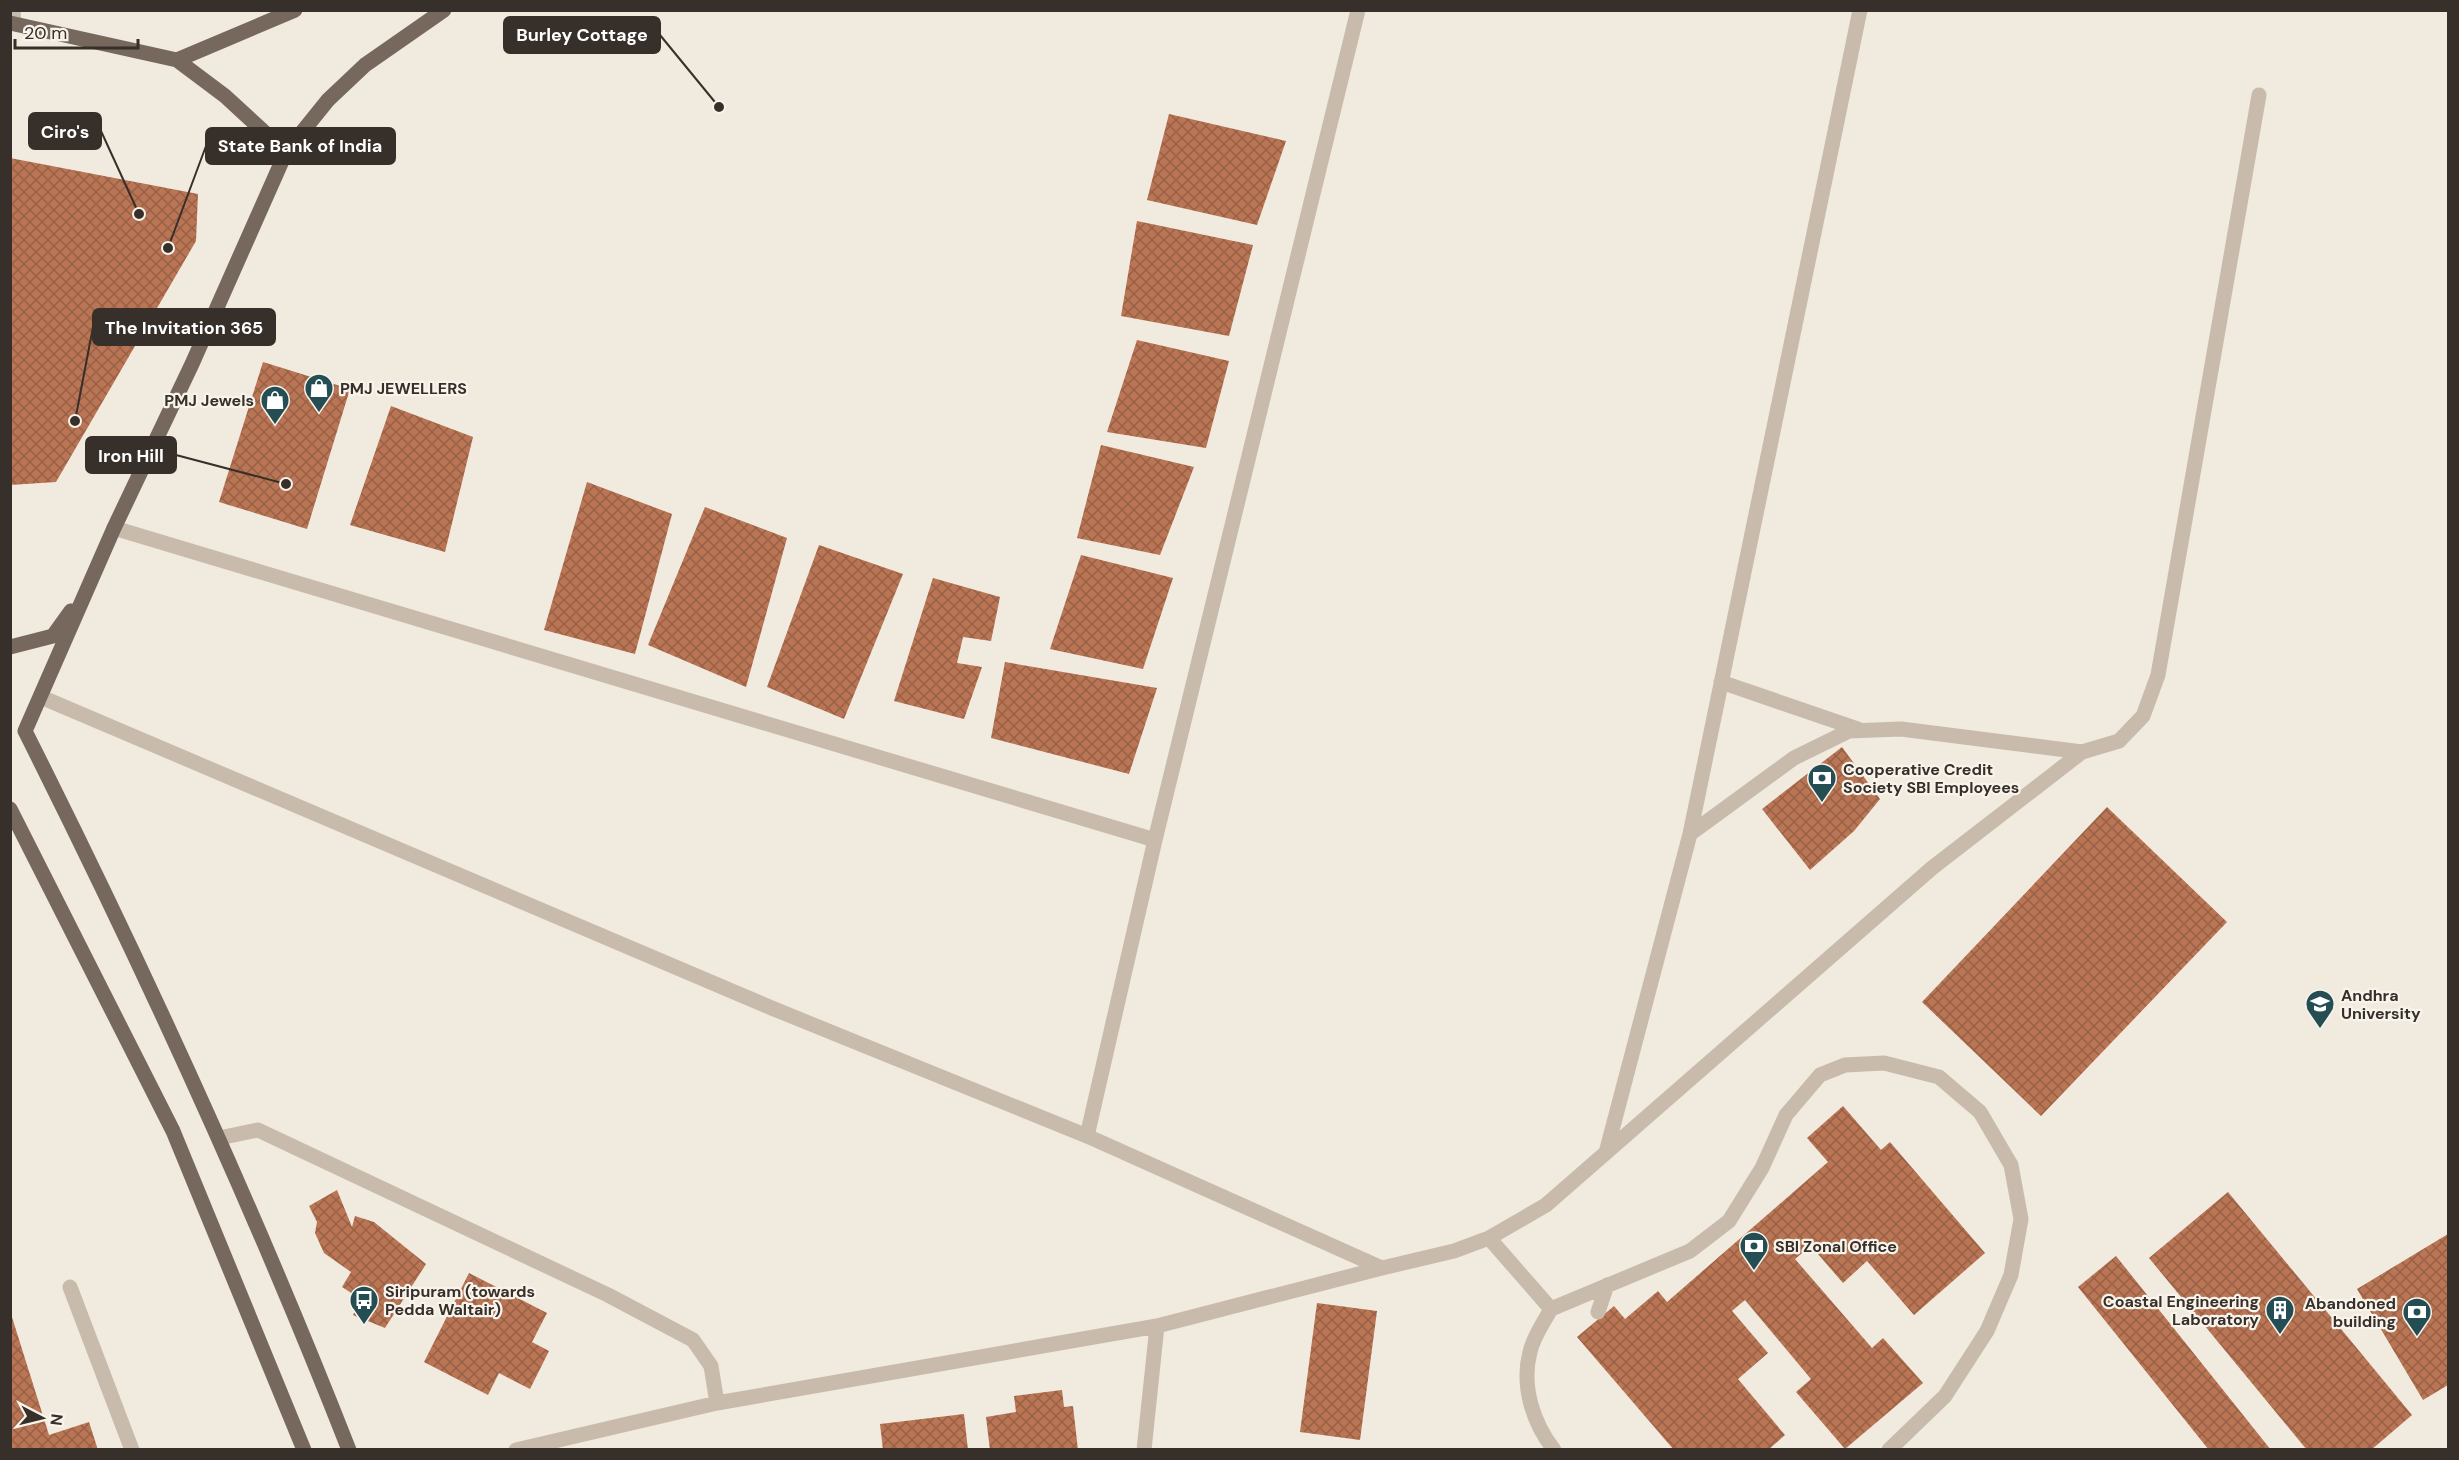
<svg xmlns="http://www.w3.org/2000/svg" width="2459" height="1460" font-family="'DM Sans',sans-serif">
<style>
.building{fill:url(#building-cross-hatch)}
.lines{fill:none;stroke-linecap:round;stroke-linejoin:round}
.minor{stroke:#c8bbac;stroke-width:15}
.major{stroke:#77685d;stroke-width:15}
.labels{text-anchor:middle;stroke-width:4.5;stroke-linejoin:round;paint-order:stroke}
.poi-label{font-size:16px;font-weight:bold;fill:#372f2a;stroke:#f8f4eb;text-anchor:start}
.leader{fill:none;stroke:#372f2a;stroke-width:2}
.callout-dot{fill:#372f2a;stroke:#f8f4eb;stroke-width:2}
.callout{fill:#372f2a;stroke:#372f2a;stroke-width:2}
.callout-label{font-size:18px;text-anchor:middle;font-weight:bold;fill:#fff}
</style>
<defs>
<pattern id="building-cross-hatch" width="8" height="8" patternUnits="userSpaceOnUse" patternTransform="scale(1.5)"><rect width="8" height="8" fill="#ba7554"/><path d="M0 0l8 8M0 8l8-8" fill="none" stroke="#986046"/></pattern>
</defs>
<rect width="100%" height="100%" fill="#f1eadf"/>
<path class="building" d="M 1169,114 L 1286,141 L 1257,225 L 1147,200 Z
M 10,158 L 198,194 L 196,241 L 56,482 L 10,485 Z
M 1137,221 L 1253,245 L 1229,336 L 1121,316 Z
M 1137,340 L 1229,361 L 1206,448 L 1107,432 Z
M 263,362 L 350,389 L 307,529 L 219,502 Z
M 391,406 L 473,437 L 445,552 L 350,525 Z
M 1101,445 L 1194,467 L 1160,555 L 1077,538 Z
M 587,482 L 672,514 L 635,654 L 544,630 Z
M 705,507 L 787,538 L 746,687 L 648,645 Z
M 819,545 L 903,574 L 844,719 L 767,687 Z
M 1081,555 L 1173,578 L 1143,669 L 1050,649 Z
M 933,578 L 1000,597 L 991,641 L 963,637 L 957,663 L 982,667 L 964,719 L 894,701 Z
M 1005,662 L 1157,688 L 1129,774 L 991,738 Z
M 1842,747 L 1880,799 L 1854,831 L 1810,870 L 1762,809 Z
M 2107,807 L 2227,922 L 2041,1116 L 1922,1002 Z
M 1843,1106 L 1881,1150 L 1890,1142 L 1985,1253 L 1914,1315 L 1867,1261 L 1843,1283 L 1811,1246 L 1795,1259 L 1872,1348 L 1883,1338 L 1923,1383 L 1845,1449 L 1796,1392 L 1811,1379 L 1745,1300 L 1732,1311 L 1768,1353 L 1738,1379 L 1785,1435 L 1768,1450 L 1674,1450 L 1577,1337 L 1614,1306 L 1625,1319 L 1658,1291 L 1667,1302 L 1828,1162 L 1807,1138 Z
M 337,1190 L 352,1227 L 355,1216 L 374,1222 L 426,1264 L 385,1328 L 353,1315 L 362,1300 L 342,1287 L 351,1272 L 324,1253 L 315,1233 L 317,1222 L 309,1206 Z
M 2228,1192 L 2412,1415 L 2371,1450 L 2307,1450 L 2149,1258 Z
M 2448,1234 L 2448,1385 L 2423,1400 L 2357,1289 Z
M 2116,1256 L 2271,1450 L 2209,1450 L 2078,1287 Z
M 469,1273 L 547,1313 L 532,1342 L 549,1351 L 530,1389 L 499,1373 L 488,1395 L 424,1362 Z
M 1317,1303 L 1377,1311 L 1360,1440 L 1300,1432 Z
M 11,1314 L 49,1435 L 89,1422 L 98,1450 L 10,1450 Z
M 1062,1390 L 1064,1407 L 1073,1406 L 1078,1450 L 990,1450 L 986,1417 L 1016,1412 L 1014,1396 Z
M 964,1414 L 968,1450 L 883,1450 L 880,1424 Z"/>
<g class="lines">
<path class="minor" d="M 13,10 L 14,23
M 114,528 L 1155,840
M 1721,682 L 1858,729
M 41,697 L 774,1009 L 1087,1136
M 1690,834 L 1860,10
M 219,1138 L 258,1130 L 608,1295 L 693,1340 L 711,1366 L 717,1403
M 1607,1149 L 1690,834 L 1794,758 L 1849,731 L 1901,729 L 2082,752
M 1489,1238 L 1551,1309 L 1690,1251 L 1729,1221 L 1762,1168 L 1786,1115 L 1820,1075 L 1845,1065 L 1884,1063 L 1939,1077 L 1980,1112 L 2011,1165 L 2021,1219 L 2011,1275 L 1987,1331 L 1945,1396 L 1889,1450
M 1382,1268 L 1454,1251 L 1489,1238 L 1546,1205 L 1932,868 L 2082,752 L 2119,741 L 2143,716 L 2158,675 L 2259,95
M 70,1287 L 132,1450
M 1551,1309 C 1544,1322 1533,1337 1530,1352 C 1521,1386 1533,1423 1554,1450
M 1598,1312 L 1607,1285
M 1157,1326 L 1382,1268 L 1087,1136 L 1155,840 L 1358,10
M 516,1450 L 717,1403 L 1157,1326 L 1144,1450"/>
<path class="major" d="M 10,23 L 177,60 L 295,10
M 177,60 L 225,96 L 286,152
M 10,647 L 53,636 L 71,611
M 10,809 L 173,1131 L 304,1450
M 349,1450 C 253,1205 143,966 25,731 L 114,528 L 192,364 L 286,152 L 328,100 L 365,65 L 444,10"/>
</g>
<defs>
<g id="shop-pin" transform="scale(1.5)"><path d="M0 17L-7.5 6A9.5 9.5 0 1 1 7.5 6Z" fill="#244d54" stroke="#f8f4eb"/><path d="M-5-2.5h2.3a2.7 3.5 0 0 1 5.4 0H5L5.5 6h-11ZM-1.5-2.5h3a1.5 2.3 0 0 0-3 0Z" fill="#fff"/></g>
<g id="bank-pin" transform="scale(1.5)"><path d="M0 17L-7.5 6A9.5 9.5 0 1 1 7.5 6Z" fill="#244d54" stroke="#f8f4eb"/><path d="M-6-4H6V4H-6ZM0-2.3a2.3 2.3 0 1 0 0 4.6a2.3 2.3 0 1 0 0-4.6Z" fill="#fff"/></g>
<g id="university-pin" transform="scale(1.5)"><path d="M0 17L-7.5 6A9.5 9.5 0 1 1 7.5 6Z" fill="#244d54" stroke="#f8f4eb"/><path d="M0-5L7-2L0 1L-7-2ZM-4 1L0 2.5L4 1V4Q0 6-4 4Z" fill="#fff"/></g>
<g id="bus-pin" transform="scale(1.5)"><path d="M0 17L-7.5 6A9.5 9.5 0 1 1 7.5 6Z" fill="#244d54" stroke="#f8f4eb"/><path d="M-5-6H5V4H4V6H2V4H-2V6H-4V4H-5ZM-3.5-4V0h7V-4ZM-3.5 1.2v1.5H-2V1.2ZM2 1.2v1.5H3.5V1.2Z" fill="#fff"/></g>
<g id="building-pin" transform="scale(1.5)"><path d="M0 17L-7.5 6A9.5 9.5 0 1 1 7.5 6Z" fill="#244d54" stroke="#f8f4eb"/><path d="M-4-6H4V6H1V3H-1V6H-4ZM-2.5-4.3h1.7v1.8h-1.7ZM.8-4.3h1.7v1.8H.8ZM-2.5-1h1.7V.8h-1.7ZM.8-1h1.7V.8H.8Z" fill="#fff"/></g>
</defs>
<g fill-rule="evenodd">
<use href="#shop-pin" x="319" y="388"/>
<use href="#shop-pin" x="275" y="400"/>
<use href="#bank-pin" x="1822" y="778"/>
<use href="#university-pin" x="2320" y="1004"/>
<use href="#bank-pin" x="1754" y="1246"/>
<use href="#bus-pin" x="364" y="1300"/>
<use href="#building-pin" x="2280" y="1310"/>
<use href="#bank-pin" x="2417" y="1312"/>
</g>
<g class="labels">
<g class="poi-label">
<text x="340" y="394">PMJ JEWELLERS</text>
<text x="254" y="406" text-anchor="end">PMJ Jewels</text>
<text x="1843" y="775">Cooperative Credit<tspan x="1843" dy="18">Society SBI Employees</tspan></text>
<text x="2341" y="1001">Andhra<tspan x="2341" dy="18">University</tspan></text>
<text x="1775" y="1252">SBI Zonal Office</text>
<text x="385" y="1297">Siripuram (towards<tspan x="385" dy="18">Pedda Waltair)</tspan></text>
<text x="2259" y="1307" text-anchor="end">Coastal Engineering<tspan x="2259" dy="18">Laboratory</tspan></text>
<text x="2396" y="1309" text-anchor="end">Abandoned<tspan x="2396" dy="18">building</tspan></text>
</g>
</g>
<path class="leader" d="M719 107L660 35M139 214L101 131M168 248L206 146M75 421L93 327M286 484L176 455"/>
<g class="callout-dot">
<circle cx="719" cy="107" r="6"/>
<circle cx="139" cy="214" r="6"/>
<circle cx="168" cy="248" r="6"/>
<circle cx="75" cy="421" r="6"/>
<circle cx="286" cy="484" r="6"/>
</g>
<g class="callout">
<rect x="504" y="17" width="156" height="36" rx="6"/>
<rect x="29" y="113" width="72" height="36" rx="6"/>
<rect x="206" y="128" width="189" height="36" rx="6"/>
<rect x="93" y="309" width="182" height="36" rx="6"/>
<rect x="86" y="437" width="90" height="36" rx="6"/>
</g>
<g class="callout-label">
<text x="582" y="41">Burley Cottage</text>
<text x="65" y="138">Ciro's</text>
<text x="300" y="152">State Bank of India</text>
<text x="184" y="334">The Invitation 365</text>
<text x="131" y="462">Iron Hill</text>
</g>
<rect width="2459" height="1460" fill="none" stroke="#372f2a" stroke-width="24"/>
<g transform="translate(42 1418) rotate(97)" stroke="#f8f4eb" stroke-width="4.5" paint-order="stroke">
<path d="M0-4.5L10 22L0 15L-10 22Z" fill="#372f2a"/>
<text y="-9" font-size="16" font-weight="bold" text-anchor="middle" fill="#372f2a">N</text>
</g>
<path d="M15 39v9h123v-9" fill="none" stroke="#372f2a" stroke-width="3"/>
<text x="24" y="39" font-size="18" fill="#372f2a" stroke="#f8f4eb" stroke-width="4.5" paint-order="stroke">20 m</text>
</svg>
